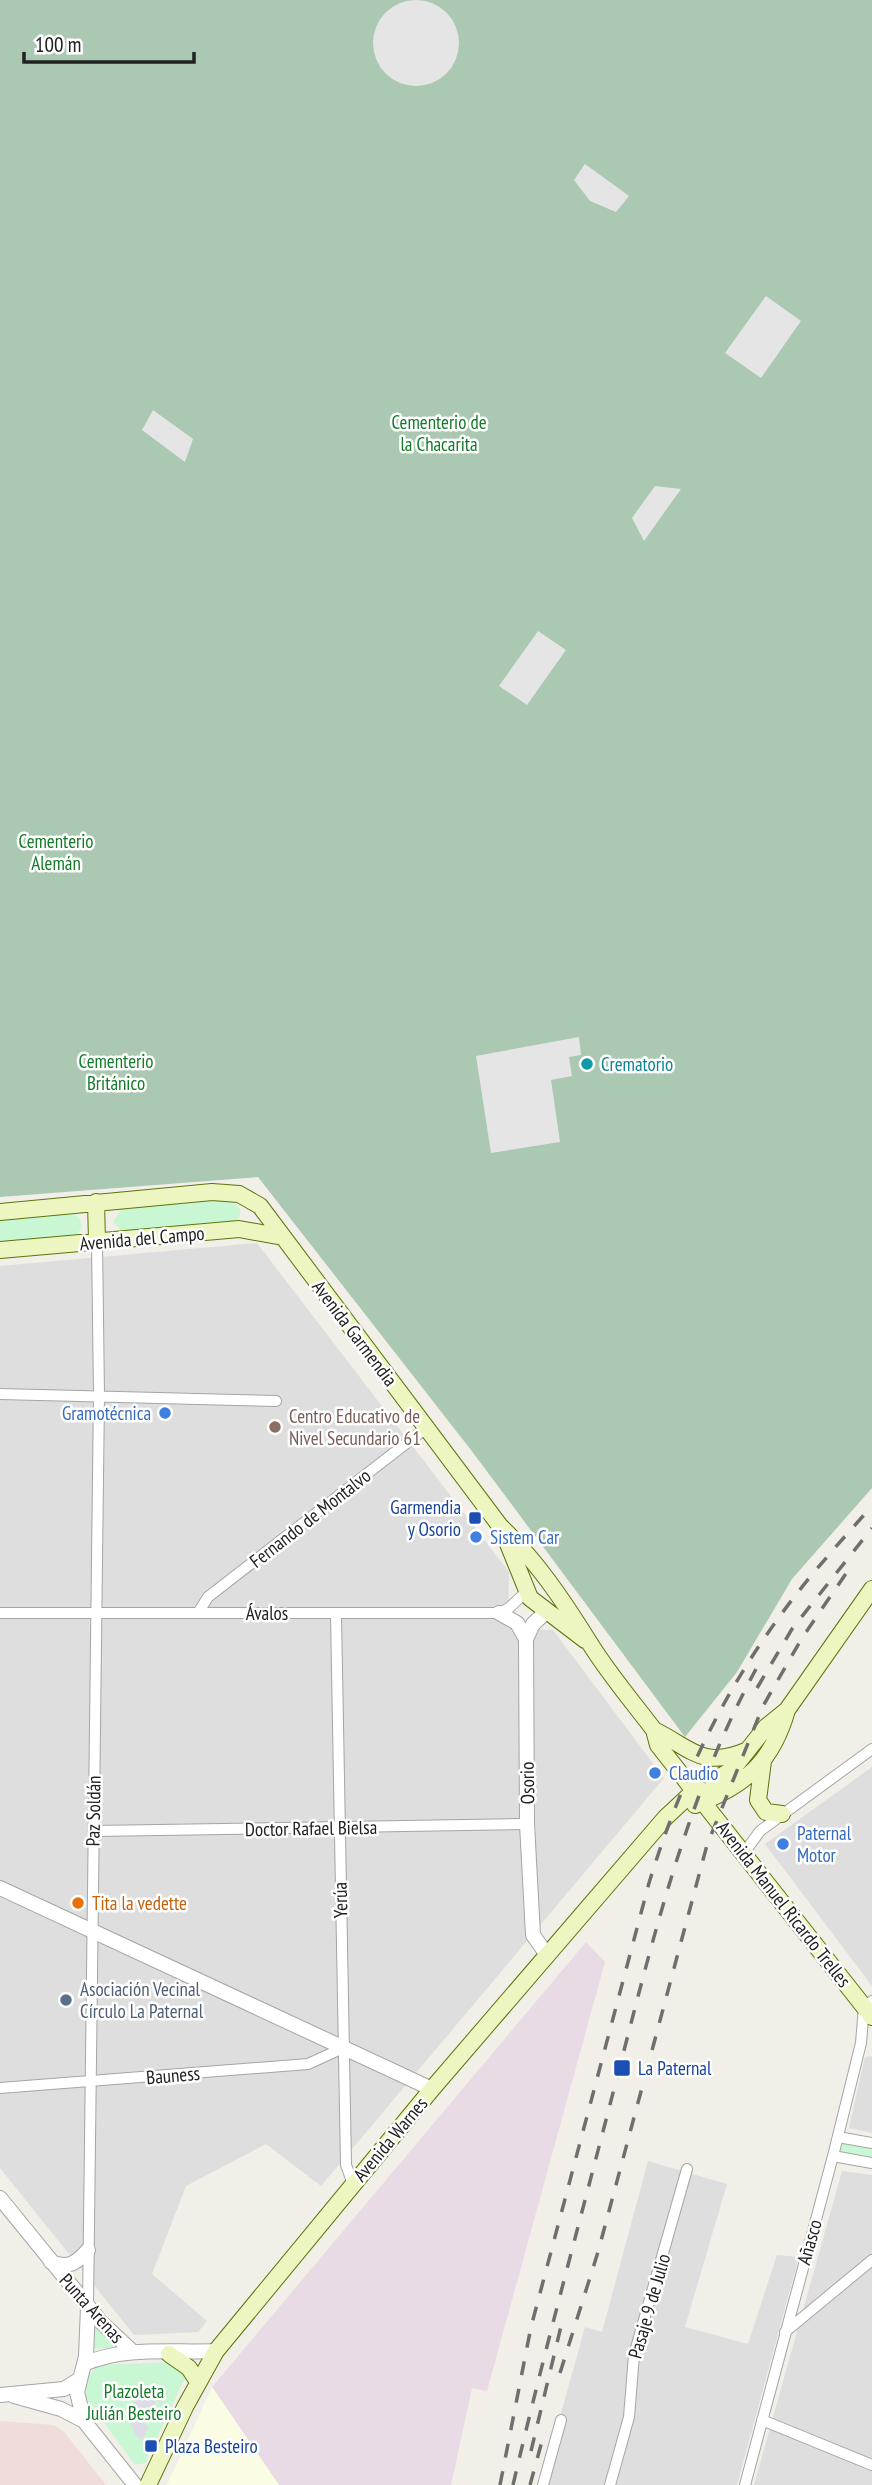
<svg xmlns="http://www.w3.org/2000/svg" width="872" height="2485" font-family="'PT Sans Narrow',sans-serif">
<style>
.residential{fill:#dfdede}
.commercial{fill:#f0ddd9}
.industrial{fill:#e9dbe5}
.education{fill:#fafde4}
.cemetery{fill:#abc8b3}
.park{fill:#c9f7d3}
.parking{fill:#e5e5e5}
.plaza{fill:#dedce6}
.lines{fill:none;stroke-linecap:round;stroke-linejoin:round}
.minor-casing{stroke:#a5a5a5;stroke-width:12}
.tertiary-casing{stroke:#a5a5a5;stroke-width:16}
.secondary-casing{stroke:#5b740c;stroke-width:18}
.minor{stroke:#fff;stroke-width:10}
.tertiary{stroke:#fff;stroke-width:14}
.secondary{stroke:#edf6c0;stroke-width:16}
.rail{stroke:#6f6f6f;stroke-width:3.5;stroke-dasharray:14 14;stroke-linecap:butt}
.culture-dot{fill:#0f9aa8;stroke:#fff;stroke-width:2.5}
.shop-dot{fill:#3f7fe0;stroke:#fff;stroke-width:2.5}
.education-dot{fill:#8d6e63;stroke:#fff;stroke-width:2.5}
.transit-dot{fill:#1a4fb4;stroke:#fff;stroke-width:2.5}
.food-dot{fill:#e8710a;stroke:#fff;stroke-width:2.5}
.service-dot{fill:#5c6f8a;stroke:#fff;stroke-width:2.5}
.labels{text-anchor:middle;stroke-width:5;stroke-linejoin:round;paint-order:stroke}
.park-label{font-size:19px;fill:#127b29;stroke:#fff}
.culture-label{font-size:19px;fill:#0d838f;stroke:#fff;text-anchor:start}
.street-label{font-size:19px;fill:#212121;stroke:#fff}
.shop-label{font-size:19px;fill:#366cbe;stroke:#fff;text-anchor:start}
.education-label{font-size:19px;fill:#785e54;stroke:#fff;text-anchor:start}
.transit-label{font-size:19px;fill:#164399;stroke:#fff;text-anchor:start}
.food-label{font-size:19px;fill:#c56008;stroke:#fff;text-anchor:start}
.service-label{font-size:19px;fill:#4e5e75;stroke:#fff;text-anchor:start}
</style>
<rect width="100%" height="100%" fill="#f1efe8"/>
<path class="residential" d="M 257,1243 L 509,1572 L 508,1628 L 553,1630 L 664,1778 L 321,2186 L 266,2144 L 186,2186 L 152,2274 L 207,2321 L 198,2332 L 134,2335 L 0,2168 L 0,1266 Z
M 872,1767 L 872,1986 L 765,1844 Z
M 872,2056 L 872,2133 L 849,2128 L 865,2057 Z
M 648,2161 L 727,2184 L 685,2327 L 748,2344 L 777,2255 L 799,2257 L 737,2485 L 541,2485 L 585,2327 L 602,2332 Z
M 842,2171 L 872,2175 L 872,2485 L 754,2485 Z"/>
<path class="commercial" d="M 0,2421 L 54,2425 L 64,2432 L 106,2485 L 0,2485 Z"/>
<path class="industrial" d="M 586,1942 L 605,1962 L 487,2391 L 472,2388 L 451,2485 L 279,2485 L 212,2387 Z"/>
<path class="education" d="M 212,2387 L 279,2485 L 167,2485 Z"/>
<path class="cemetery" d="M 0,0 L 872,0 L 872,1488 L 792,1579 L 737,1672 L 685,1737 L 471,1450 L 258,1177 L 0,1197 Z"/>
<path class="park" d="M 230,1199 L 240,1209 L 240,1216 L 234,1222 L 123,1232 L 113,1222 L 121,1209 Z
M 72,1212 L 80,1219 L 82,1227 L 75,1237 L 0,1243 L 0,1218 Z
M 838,2137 L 872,2143 L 872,2163 L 833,2156 Z
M 93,2321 L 119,2347 L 93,2349 Z
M 170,2362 L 186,2376 L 145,2463 L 135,2465 L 86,2398 L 85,2380 L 98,2365 Z"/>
<path class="parking" d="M373 43a43 43 0 1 1 86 0a43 43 0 1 1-86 0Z
M 585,164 L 629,196 L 616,212 L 590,201 L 574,180 Z
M 766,296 L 801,321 L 761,378 L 725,353 Z
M 153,410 L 193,439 L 185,462 L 142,430 Z
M 655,486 L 681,489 L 644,541 L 632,518 Z
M 538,631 L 566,650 L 527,705 L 499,686 Z
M 579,1037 L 581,1055 L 569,1057 L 572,1076 L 551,1080 L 560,1142 L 491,1153 L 476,1056 Z"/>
<path class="plaza" d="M 152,2389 L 168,2392 L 162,2403 L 156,2400 L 144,2424 L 149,2427 L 142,2440 L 135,2434 L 128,2415 L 135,2398 Z"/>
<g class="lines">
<g class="minor-casing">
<path id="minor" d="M 0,1394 L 276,1401
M 0,1613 L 499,1613 L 509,1608 L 526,1592
M 198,1613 L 208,1597 L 426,1428
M 336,1614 L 346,2165 L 353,2184
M 94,1831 L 527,1824
M 744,1853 L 760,1831 L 872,1749
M 0,2088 L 308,2064 L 343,2048
M 838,2137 L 872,2143
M 833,2156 L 872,2163
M 88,2307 L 99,1395 L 97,1241
M 785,2332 L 872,2260
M 762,2420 L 872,2465
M 543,2485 L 561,2420
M 610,2485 L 629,2417 L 634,2355 L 687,2169
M 745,2485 L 833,2156 L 861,2043 L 864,2007 L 872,2001"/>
</g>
<g class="tertiary-casing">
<path id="tertiary" d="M 499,1613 L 517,1623 L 526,1639
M 545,1613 L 533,1624 L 526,1639 L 527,1824 L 533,1935 L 547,1955
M 0,1888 L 432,2089
M 0,2198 L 101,2322 L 133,2352
M 51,2262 C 68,2269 77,2263 88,2250
M 84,2364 C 125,2346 173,2353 216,2351
M 0,2395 L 64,2389 L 80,2379
M 14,2396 L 61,2409 L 84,2421 L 135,2485
M 84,2421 L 77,2392 L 86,2356 L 88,2307"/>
</g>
<g class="secondary-casing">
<path id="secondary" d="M 96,1202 L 97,1241
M 0,1212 L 212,1192 L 239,1194 L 260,1206 L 500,1526 C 536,1560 563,1600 589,1642 C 608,1673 632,1701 654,1730 L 658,1745 L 872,2017
M 0,1250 L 239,1229 L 283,1237
M 504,1534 L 530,1598 L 585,1640
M 654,1730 C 691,1748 702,1770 748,1750
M 763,1761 L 758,1800 L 766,1812 L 782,1814
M 695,1805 C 744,1786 772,1763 787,1710
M 169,2354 L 189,2368 L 198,2382
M 148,2485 L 185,2407 L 216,2351 L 432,2089 L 666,1817 L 694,1791 L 732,1770 L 766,1727 L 787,1710 L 872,1589"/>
</g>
<use href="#minor" class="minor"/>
<use href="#tertiary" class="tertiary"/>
<use href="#secondary" class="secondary"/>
<path class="rail" d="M 757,1688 L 792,1629 L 872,1528
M 560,2373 L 598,2252 L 707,1845 L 763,1706 L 802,1638 L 847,1572
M 531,2451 L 563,2318
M 500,2485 L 531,2327 L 649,1883 C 678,1788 721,1696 780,1616 C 808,1577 840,1542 872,1506
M 513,2485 C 544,2352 580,2221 614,2089 C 652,1944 684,1802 756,1669
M 530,2485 L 542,2441"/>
</g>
<circle class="culture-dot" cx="587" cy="1064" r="7"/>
<g class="shop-dot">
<circle cx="165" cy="1413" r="7"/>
<circle cx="476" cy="1537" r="7"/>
<circle cx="655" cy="1773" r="7"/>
<circle cx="783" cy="1844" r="7"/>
</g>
<circle class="education-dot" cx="275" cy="1427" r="7"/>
<g class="transit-dot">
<rect x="468" y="1511" width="14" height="14" rx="3.5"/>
<rect x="613" y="2059" width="18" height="18" rx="3.5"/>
<rect x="144" y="2439" width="14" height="14" rx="3.5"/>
</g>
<circle class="food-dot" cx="78" cy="1903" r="7"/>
<circle class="service-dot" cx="66" cy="2000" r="7"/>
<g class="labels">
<g class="park-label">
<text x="439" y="429">Cementerio de<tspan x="439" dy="22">la Chacarita</tspan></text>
<text x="56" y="848">Cementerio<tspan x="56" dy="22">Alemán</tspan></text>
<text x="116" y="1068">Cementerio<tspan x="116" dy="22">Británico</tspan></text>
<text x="134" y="2398">Plazoleta<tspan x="134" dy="22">Julián Besteiro</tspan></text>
</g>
<g class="culture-label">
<text x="601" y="1071">Crematorio</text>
</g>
<g class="street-label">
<text transform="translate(142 1238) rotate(-5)" y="7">Avenida del Campo</text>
<text transform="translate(355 1333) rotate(53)" y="7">Avenida Garmendia</text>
<text transform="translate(310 1518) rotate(-38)" y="7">Fernando de Montalvo</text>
<text x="267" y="1620">Ávalos</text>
<text transform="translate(527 1783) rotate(-91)" y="7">Osorio</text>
<text transform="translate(93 1811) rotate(-89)" y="7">Paz Soldán</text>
<text transform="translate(311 1828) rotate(-1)" y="7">Doctor Rafael Bielsa</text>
<text transform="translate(340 1900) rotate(-91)" y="7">Yerúa</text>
<text transform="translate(784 1904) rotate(52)" y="7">Avenida Manuel Ricardo Trelles</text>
<text transform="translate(173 2075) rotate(-5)" y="7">Bauness</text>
<text transform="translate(390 2139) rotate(-50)" y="7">Avenida Warnes</text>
<text transform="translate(809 2242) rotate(-74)" y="7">Añasco</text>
<text transform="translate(649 2306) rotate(-74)" y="7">Pasaje 9 de Julio</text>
<text transform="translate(92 2308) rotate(48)" y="7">Punta Arenas</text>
</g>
<g class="shop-label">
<text x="151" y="1420" text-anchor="end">Gramotécnica</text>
<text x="490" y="1544">Sistem Car</text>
<text x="669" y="1780">Claudio</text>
<text x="797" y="1840">Paternal<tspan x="797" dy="22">Motor</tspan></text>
</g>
<g class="education-label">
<text x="289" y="1423">Centro Educativo de<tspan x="289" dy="22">Nivel Secundario 61</tspan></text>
</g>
<g class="transit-label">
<text x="461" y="1514" text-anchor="end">Garmendia<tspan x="461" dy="22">y Osorio</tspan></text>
<text x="638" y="2075">La Paternal</text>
<text x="165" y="2453">Plaza Besteiro</text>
</g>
<g class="food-label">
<text x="92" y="1910">Tita la vedette</text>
</g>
<g class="service-label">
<text x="80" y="1996">Asociación Vecinal<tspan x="80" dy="22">Círculo La Paternal</tspan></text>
</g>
</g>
<path d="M24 52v10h170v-10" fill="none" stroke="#212121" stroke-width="3.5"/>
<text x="35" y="52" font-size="21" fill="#212121" stroke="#ffffff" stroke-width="5" paint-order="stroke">100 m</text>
</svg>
